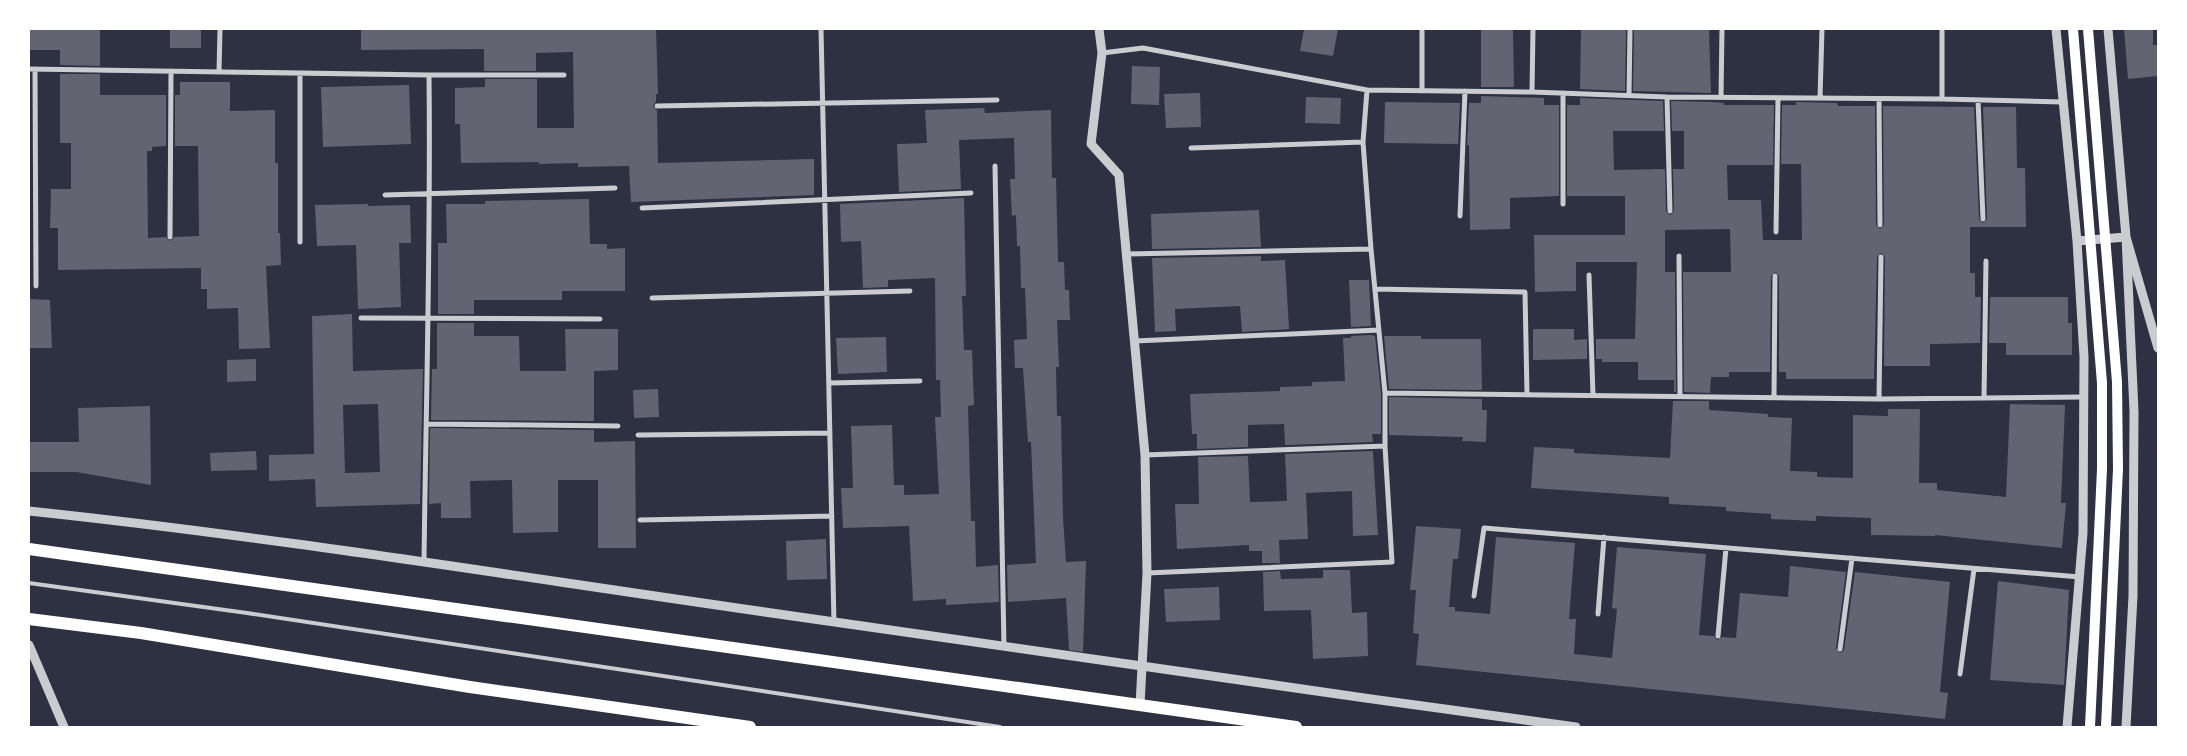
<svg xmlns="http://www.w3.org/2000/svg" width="2187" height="756" font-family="'DM Sans',sans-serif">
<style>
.building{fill:#626471;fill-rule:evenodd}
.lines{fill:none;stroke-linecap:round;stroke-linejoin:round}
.service{stroke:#caccd0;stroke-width:4}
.minor{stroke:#caccd0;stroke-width:5}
.tertiary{stroke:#caccd0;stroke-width:9}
.secondary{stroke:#fff;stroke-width:10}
.primary{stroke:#fff;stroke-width:12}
</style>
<rect width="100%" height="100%" fill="#2d3142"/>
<path class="building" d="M 29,29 L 100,29 L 100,66 L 60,65 L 60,50 L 29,50 Z
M 170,29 L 201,29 L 201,48 L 170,48 Z
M 361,29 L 656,29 L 658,94 L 656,94 L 656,102 L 653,106 L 657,110 L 658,163 L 814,159 L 814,195 L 631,202 L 629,166 L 578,167 L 578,163 L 539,164 L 539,162 L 461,163 L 460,124 L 455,124 L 455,88 L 485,87 L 485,79 L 537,79 L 537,128 L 574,128 L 573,52 L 536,53 L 536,71 L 484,71 L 484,49 L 361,50 Z
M 1304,29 L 1338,29 L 1333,56 L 1300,51 Z
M 1481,29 L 1513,29 L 1514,87 L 1481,87 Z
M 1581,29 L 1626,29 L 1625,91 L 1580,89 Z
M 1634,29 L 1709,29 L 1711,93 L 1633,91 Z
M 2124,29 L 2153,29 L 2153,45 L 2158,45 L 2158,76 L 2128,79 Z
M 1132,66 L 1160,67 L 1159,105 L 1131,104 Z
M 60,74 L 100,74 L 100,95 L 166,95 L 166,146 L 152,147 L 152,151 L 147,151 L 148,238 L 166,237 L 170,241 L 174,237 L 199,236 L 198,146 L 175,146 L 175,95 L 180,95 L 180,82 L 230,82 L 230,111 L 275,110 L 275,163 L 278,163 L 278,233 L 280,233 L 281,265 L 266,266 L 270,348 L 239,349 L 238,308 L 207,309 L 207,289 L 201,289 L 201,268 L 58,270 L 58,228 L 50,228 L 51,189 L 71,189 L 71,143 L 60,143 Z
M 409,85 L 411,144 L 323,147 L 321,87 Z
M 1200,93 L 1201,127 L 1166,128 L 1164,94 Z
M 1481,96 L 1544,98 L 1544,105 L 1559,105 L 1559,196 L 1510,198 L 1510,229 L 1470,230 L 1469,145 L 1467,145 L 1469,103 L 1481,103 Z
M 1306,97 L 1341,98 L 1340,124 L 1305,123 Z
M 1580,98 L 1663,101 L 1664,131 L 1613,131 L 1614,170 L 1665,169 L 1666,211 L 1670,215 L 1674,211 L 1673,169 L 1684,169 L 1684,131 L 1672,131 L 1671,101 L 1711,102 L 1724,103 L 1724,105 L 1774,105 L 1773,165 L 1727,165 L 1728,200 L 1761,200 L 1763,240 L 1802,240 L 1801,164 L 1781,164 L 1782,105 L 1796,105 L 1796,102 L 1837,103 L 1838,106 L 1875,106 L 1876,225 L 1880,229 L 1884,225 L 1883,106 L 1974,107 L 1979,219 L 1983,223 L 1987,219 L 1983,107 L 2016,107 L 2017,168 L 2025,168 L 2026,227 L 1970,227 L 1970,273 L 1975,273 L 1975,297 L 1981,297 L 1980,343 L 1930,344 L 1930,366 L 1884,366 L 1885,257 L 1881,253 L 1877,257 L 1874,379 L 1786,379 L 1786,372 L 1779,372 L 1779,276 L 1775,272 L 1771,276 L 1770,372 L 1729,372 L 1729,377 L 1711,377 L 1710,393 L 1684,392 L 1683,272 L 1731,272 L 1730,229 L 1665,230 L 1665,272 L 1675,272 L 1676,392 L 1674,392 L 1674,380 L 1638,380 L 1638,362 L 1602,362 L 1602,359 L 1596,359 L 1596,339 L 1635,339 L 1637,262 L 1576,262 L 1576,291 L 1535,292 L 1534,235 L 1625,235 L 1625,196 L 1567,196 L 1567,105 L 1580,105 Z
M 1385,102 L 1460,103 L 1458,144 L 1384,143 Z
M 984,108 L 985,113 L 1051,110 L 1052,178 L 1056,178 L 1058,262 L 1064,262 L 1065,290 L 1069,290 L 1070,320 L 1057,320 L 1059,367 L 1056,367 L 1057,416 L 1061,416 L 1063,518 L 1066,562 L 1086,561 L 1083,652 L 1069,650 L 1066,598 L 1008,602 L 1007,565 L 1036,563 L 1031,442 L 1028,442 L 1023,368 L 1015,368 L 1014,340 L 1027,339 L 1025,288 L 1021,288 L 1020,246 L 1017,246 L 1016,215 L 1012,216 L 1010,179 L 1015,179 L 1014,138 L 959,140 L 961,189 L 899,192 L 897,144 L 927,143 L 925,110 Z
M 964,198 L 966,296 L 962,296 L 964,350 L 972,350 L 974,405 L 968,406 L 971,521 L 975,521 L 976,567 L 998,565 L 999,602 L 946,605 L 946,599 L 913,601 L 909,526 L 843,528 L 841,488 L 853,488 L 851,426 L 892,425 L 894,485 L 904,485 L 904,495 L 939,494 L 935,417 L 941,417 L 940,380 L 936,380 L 935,278 L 888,280 L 888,287 L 863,288 L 861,241 L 841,242 L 840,204 Z
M 589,199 L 590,244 L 607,244 L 607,249 L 625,248 L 625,291 L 562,291 L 562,300 L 474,300 L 474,314 L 438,314 L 438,243 L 447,243 L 446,204 L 485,204 L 485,201 Z
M 368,204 L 368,206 L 410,205 L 411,243 L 399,243 L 401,307 L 358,309 L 356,245 L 317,246 L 315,205 Z
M 1259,210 L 1261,247 L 1152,249 L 1151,214 Z
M 1261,256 L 1261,261 L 1285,260 L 1289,329 L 1242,332 L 1240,306 L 1175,309 L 1176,331 L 1155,332 L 1152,258 Z
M 1349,280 L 1369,280 L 1371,326 L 1351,327 Z
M 1990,297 L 2068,297 L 2068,323 L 2072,323 L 2072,355 L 2006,355 L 2006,343 L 1989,343 Z
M 29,299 L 50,300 L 52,348 L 29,348 Z
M 352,314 L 353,371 L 423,369 L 420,504 L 316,507 L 315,479 L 269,481 L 269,455 L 314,454 L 312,316 ZM 378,404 L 380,472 L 345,473 L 343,405 Z
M 437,323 L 474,323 L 474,336 L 519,336 L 520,371 L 566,371 L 565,329 L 618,329 L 618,370 L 594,371 L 594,421 L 431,420 L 432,369 L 437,369 Z
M 1533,329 L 1574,329 L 1574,340 L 1587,339 L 1587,359 L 1533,360 Z
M 1371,335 L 1375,336 L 1381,393 L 1381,434 L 1372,434 L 1373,442 L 1285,445 L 1284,424 L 1248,425 L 1248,447 L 1197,449 L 1197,434 L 1192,434 L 1190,394 L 1280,391 L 1280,387 L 1312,386 L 1312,382 L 1345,381 L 1343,338 L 1351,338 L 1351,336 Z
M 1384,336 L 1421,336 L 1421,339 L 1481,339 L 1482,390 L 1389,389 Z
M 886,337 L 887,372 L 838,374 L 836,338 Z
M 256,359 L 256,381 L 227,382 L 227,360 Z
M 658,389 L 659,417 L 634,418 L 633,390 Z
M 1389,397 L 1482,399 L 1482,410 L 1487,410 L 1486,442 L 1462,441 L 1463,437 L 1389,435 Z
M 1673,401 L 1709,401 L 1709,410 L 1768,414 L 1768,417 L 1792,418 L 1790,471 L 1817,472 L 1817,477 L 1853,478 L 1853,415 L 1888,416 L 1888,409 L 1920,409 L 1919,483 L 1937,483 L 1937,490 L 2006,497 L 2010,404 L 2065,405 L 2061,503 L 2066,503 L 2062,548 L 1935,535 L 1935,536 L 1871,535 L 1871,518 L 1816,516 L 1816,521 L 1771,519 L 1771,514 L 1726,511 L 1726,507 L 1669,504 L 1669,497 L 1531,488 L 1534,447 L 1574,449 L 1574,453 L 1670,458 Z
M 150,406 L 151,485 L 76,472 L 29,472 L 29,442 L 79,442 L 78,408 Z
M 430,428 L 594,430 L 594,442 L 635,441 L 636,548 L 598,548 L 598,480 L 558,480 L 558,532 L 513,533 L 512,480 L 470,481 L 471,518 L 441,518 L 441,503 L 429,504 Z
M 256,451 L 257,470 L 211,471 L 210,453 Z
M 1373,451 L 1378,535 L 1353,536 L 1352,491 L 1306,493 L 1308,539 L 1279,540 L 1280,563 L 1262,563 L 1262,551 L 1249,551 L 1249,545 L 1177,549 L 1175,504 L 1199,504 L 1198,457 L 1248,456 L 1250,502 L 1287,501 L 1285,454 Z
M 1416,526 L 1461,529 L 1458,559 L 1453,559 L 1449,607 L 1455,607 L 1455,611 L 1490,614 L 1496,537 L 1575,543 L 1569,619 L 1576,619 L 1574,654 L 1612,658 L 1617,609 L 1612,608 L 1617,547 L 1706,554 L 1699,635 L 1714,636 L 1717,640 L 1722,637 L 1736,638 L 1740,593 L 1788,597 L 1790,566 L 1846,572 L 1836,648 L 1840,653 L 1844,650 L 1855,572 L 1950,582 L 1940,692 L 1948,693 L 1945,719 L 1416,665 L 1419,634 L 1413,633 L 1416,590 L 1410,590 Z
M 826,539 L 827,579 L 787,580 L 786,541 Z
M 1323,570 L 1350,570 L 1352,613 L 1367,612 L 1368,656 L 1313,659 L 1311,610 L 1264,611 L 1263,572 L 1280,571 L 1281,579 L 1323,578 Z
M 1998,581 L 2069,590 L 2064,685 L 1990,680 Z
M 1219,587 L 1220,620 L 1166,622 L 1164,589 Z"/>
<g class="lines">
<path class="service" d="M 29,583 L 247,613 L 1000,727"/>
<path class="minor" d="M 821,29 L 834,623
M 1422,29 L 1422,91
M 1942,29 L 1942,99
M 1102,53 L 1143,48 L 1367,90 L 1532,92 L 1667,97 L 1942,99 L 2063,102
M 29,69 L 429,75 L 564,75
M 35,69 L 36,286
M 219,72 L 220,29
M 300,73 L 300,242
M 1367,90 L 1363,142 L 1371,249
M 1532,92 L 1533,29
M 1629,96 L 1630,29
M 1667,97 L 1670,211
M 1721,97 L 1722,29
M 1820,98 L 1822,29
M 1879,99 L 1880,225
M 1978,100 L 1983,219
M 657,106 L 997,100
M 1191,148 L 1363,142
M 995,166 L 1004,647
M 385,195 L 615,188
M 1563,204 L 1563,93
M 642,208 L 971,193
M 1460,216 L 1465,91
M 1776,232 L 1778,98
M 170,237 L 171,71
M 1127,254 L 1371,249 L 1385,393 L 1385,446 L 1392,562 L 1147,573
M 1679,256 L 1680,396
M 1589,275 L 1593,395
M 1375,289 L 1525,292 L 1527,394
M 652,298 L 910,291
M 361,318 L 600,319
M 1135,341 L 1379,330
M 829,383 L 920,381
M 1385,393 L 1879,399 L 2084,397
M 1774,397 L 1775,276
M 1984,398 L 1986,261
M 1879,399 L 1881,257
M 426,424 L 618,426
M 638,435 L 830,433
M 1145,455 L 1385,446
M 640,520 L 832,516
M 424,562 C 426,400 431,237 429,75
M 1474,596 L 1484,528 L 2080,577
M 1598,614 L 1604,537
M 1718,636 L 1726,548
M 1840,649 L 1852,558
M 1960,674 L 1974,569"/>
<path class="tertiary" d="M 1099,29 L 1102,53 L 1091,144 L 1119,175 L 1145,455 L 1147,573 L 1140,705
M 2056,29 L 2077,241 L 2084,357 L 2083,533 L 2067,727
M 2108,29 L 2126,237 L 2134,411 L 2133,596 L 2126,727
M 2077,241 L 2126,237 L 2158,348
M 29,511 C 266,536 501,574 737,608 C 1016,649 1296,689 1576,727
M 29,645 L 64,727"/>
<path class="secondary" d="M 2073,29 L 2102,383 L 2102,469 L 2090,727
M 2088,29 L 2117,382 L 2118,469 L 2106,727"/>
<path class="primary" d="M 29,549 L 1296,727
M 29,619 L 141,633 L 470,687 L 750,727"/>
</g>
<rect width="2187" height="756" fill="none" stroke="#ffffff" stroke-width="60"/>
</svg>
